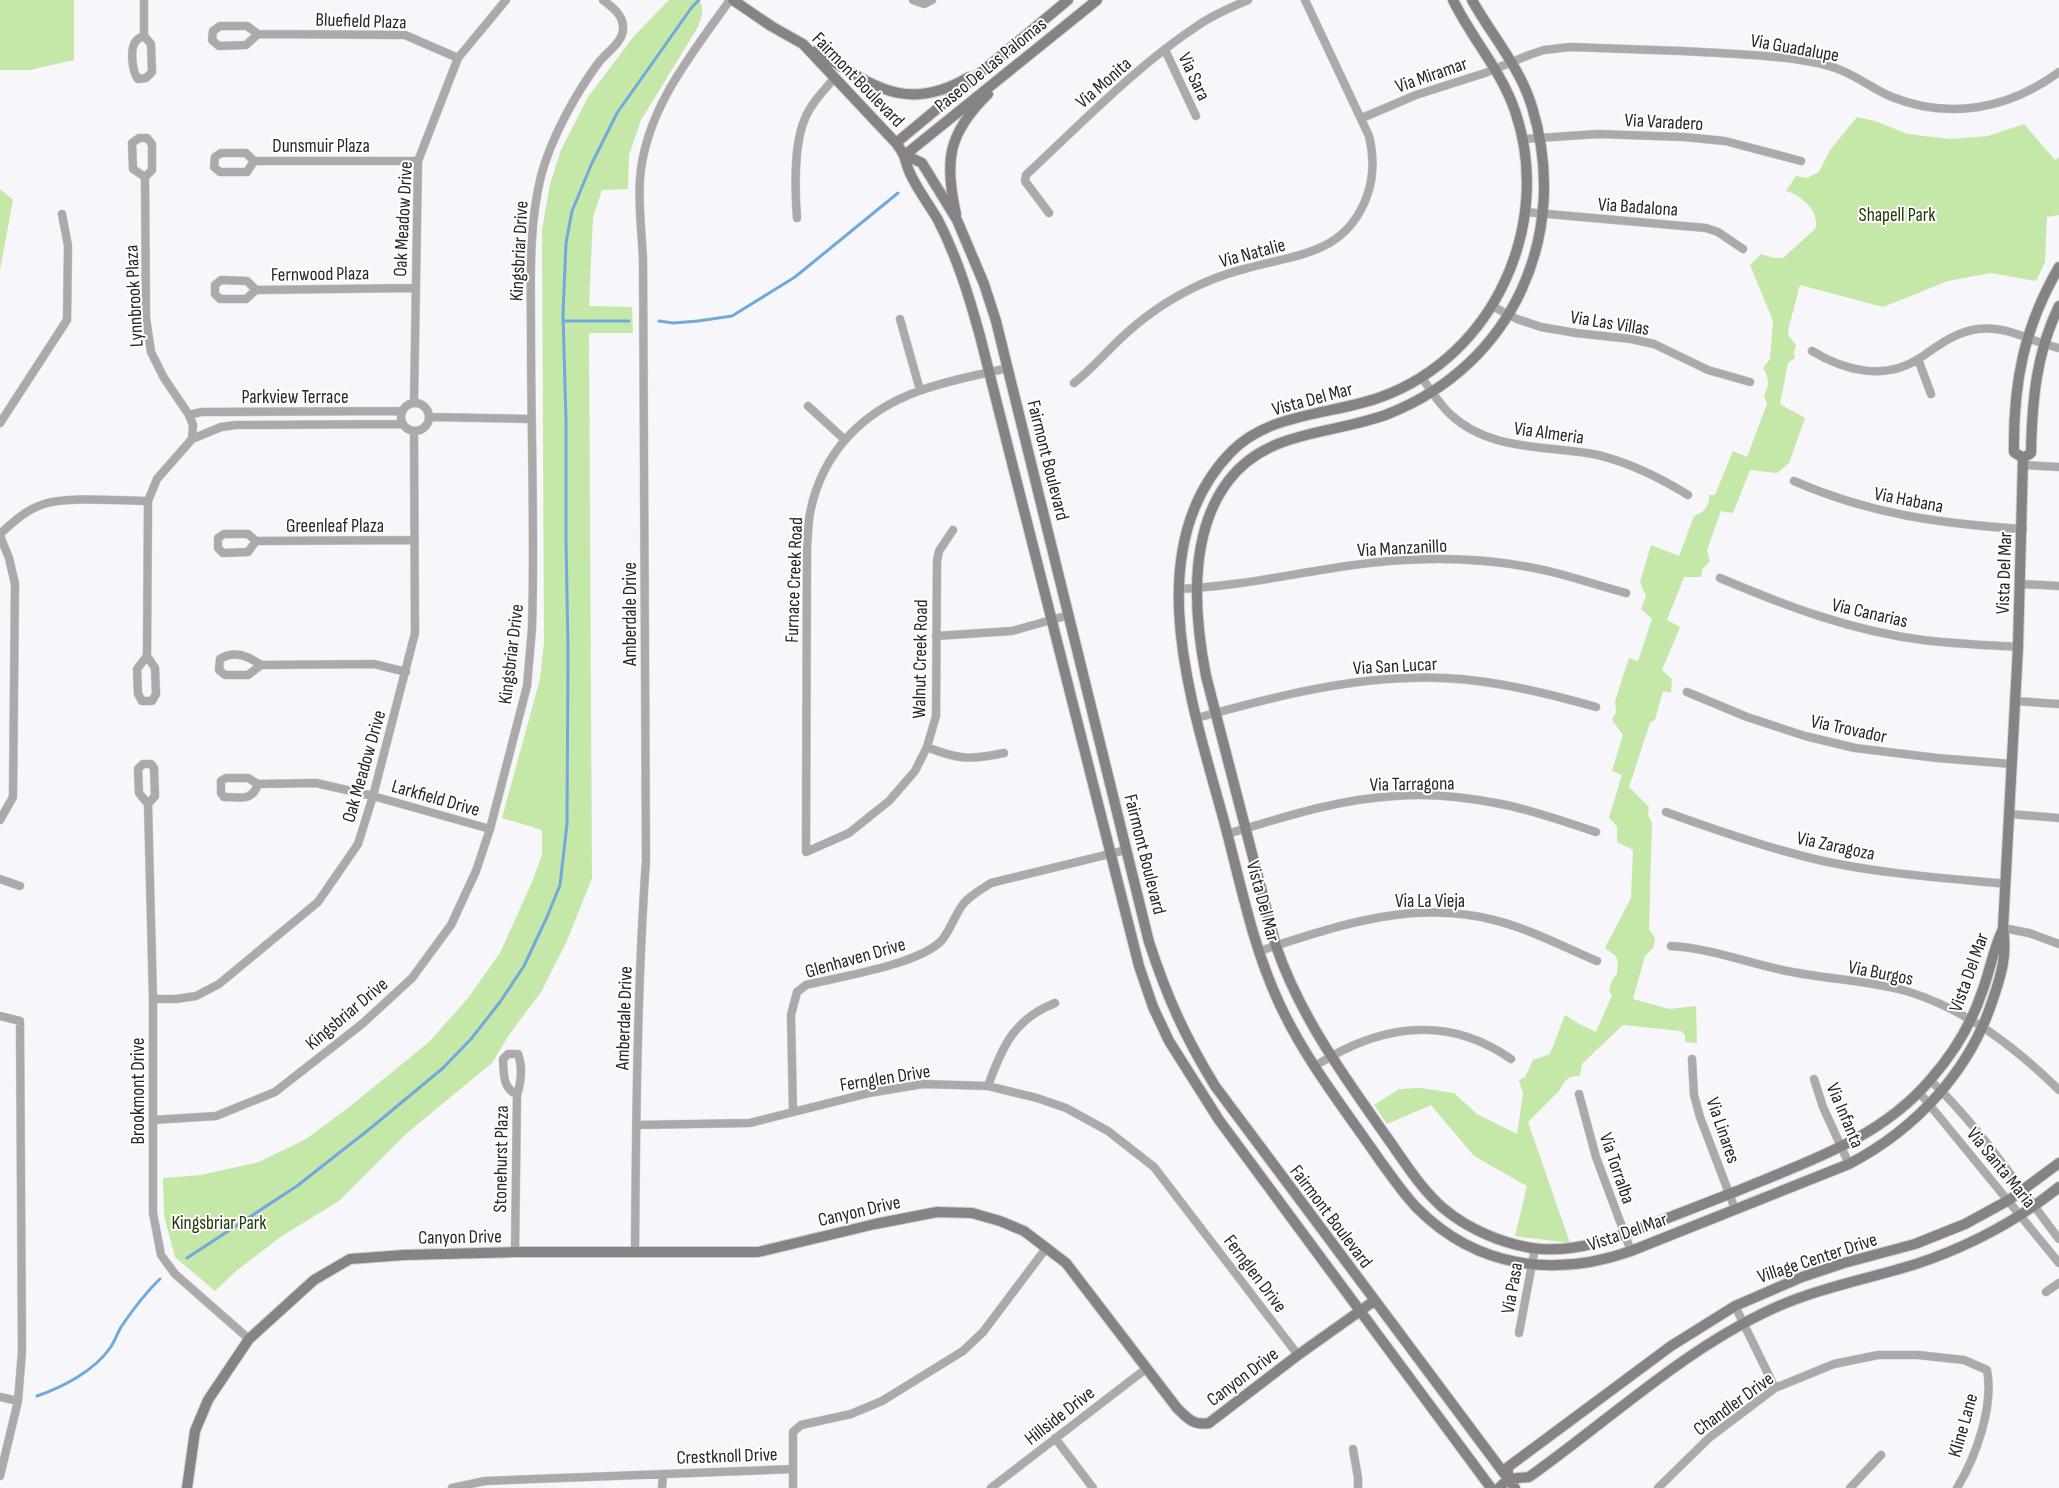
<svg xmlns="http://www.w3.org/2000/svg" width="2059" height="1488" font-family="'Sofia Sans Condensed',sans-serif">
<style>
.green{fill:#c5e7a8}
.lines{fill:none;stroke-linecap:round;stroke-linejoin:round}
.stream{stroke:#71a9dd;stroke-width:3}
.street-casing{stroke:#d1d1d5;stroke-width:9}
.secondary-casing{stroke:#d1d1d5;stroke-width:12}
.street{stroke:#aba9a9;stroke-width:8}
.secondary{stroke:#878384;stroke-width:10}
.labels{text-anchor:middle;stroke-width:4;stroke-linejoin:round;paint-order:stroke}
.street-label{font-size:19px;fill:#272729;stroke:#fff}
.park-label{font-size:19px;fill:#223808;stroke:#fff}
</style>
<rect width="100%" height="100%" fill="#f6f6fb"/>
<path class="green" d="M 0,0 L 74,0 L 74,60 L 30,70 L 0,70 Z
M 669,0 L 698,0 C 706,7 701,19 698,27 L 641,120 L 629,155 L 628,189 L 602,190 L 593,217 L 589,306 L 632,307 L 633,333 L 589,333 L 592,878 L 566,943 L 541,992 L 509,1035 L 492,1063 L 407,1133 L 339,1201 L 282,1236 L 236,1271 L 215,1291 L 175,1257 L 164,1216 L 163,1178 L 201,1175 L 259,1162 L 306,1139 L 348,1108 L 429,1042 L 468,998 L 500,953 L 532,882 L 542,855 L 542,830 L 502,818 L 540,679 L 544,642 L 542,230 L 550,184 L 561,150 L 588,97 L 634,36 Z
M 1857,117 L 1875,121 L 1908,134 L 1950,139 L 1988,136 L 2024,124 L 2055,160 L 2059,157 L 2059,215 L 2047,217 L 2045,262 L 2036,281 L 1991,273 L 1948,281 L 1883,307 L 1800,285 L 1788,330 L 1789,336 L 1796,345 L 1794,352 L 1795,358 L 1788,363 L 1780,404 L 1805,418 L 1789,463 L 1777,473 L 1750,470 L 1733,513 L 1721,511 L 1707,550 L 1710,561 L 1702,570 L 1701,577 L 1684,577 L 1667,620 L 1680,627 L 1662,670 L 1672,679 L 1671,693 L 1663,691 L 1655,720 L 1650,723 L 1629,787 L 1649,807 L 1648,815 L 1652,823 L 1649,929 L 1655,938 L 1653,948 L 1645,956 L 1633,999 L 1669,1009 L 1696,1006 L 1697,1043 L 1685,1042 L 1685,1035 L 1681,1031 L 1623,1025 L 1582,1064 L 1580,1076 L 1570,1077 L 1565,1081 L 1559,1091 L 1528,1122 L 1570,1243 L 1515,1236 L 1527,1186 L 1474,1156 L 1431,1105 L 1387,1124 L 1374,1105 L 1399,1089 L 1421,1088 L 1454,1093 L 1477,1114 L 1517,1134 L 1523,1094 L 1519,1080 L 1525,1077 L 1533,1060 L 1550,1054 L 1565,1015 L 1581,1025 L 1596,1032 L 1612,995 L 1609,991 L 1612,980 L 1617,974 L 1618,962 L 1616,956 L 1605,948 L 1631,898 L 1633,850 L 1617,842 L 1617,827 L 1609,817 L 1622,775 L 1612,771 L 1623,735 L 1612,720 L 1616,712 L 1615,701 L 1629,658 L 1638,661 L 1652,619 L 1641,609 L 1646,596 L 1640,582 L 1651,545 L 1679,556 L 1694,516 C 1704,513 1710,506 1709,495 L 1715,495 L 1733,451 L 1747,457 L 1767,404 L 1764,395 C 1770,385 1769,377 1763,368 L 1770,359 L 1773,321 L 1750,265 L 1761,254 L 1774,258 L 1783,258 L 1815,229 C 1821,212 1801,195 1786,191 L 1796,176 L 1807,178 L 1819,172 L 1830,150 Z
M 0,189 L 13,200 L 0,270 Z"/>
<g class="lines">
<path class="stream" d="M 563,321 L 629,321
M 659,321 L 673,323 L 698,321 L 732,316 L 795,277 L 898,193
M 187,1258 L 297,1186 L 372,1127 L 443,1068 L 471,1039 L 500,1002 L 524,966 L 547,917 L 560,885 L 567,824 L 568,651 L 566,538 L 566,421 L 563,314 L 566,243 L 572,211 L 592,163 L 617,113 L 692,7 L 699,0
M 37,1396 C 63,1387 94,1371 110,1348 C 115,1341 117,1334 121,1327 C 132,1311 145,1293 160,1279"/>
<g class="street-casing">
<path id="street" d="M 913,0 L 924,4 L 932,0
M 258,34 L 246,45 L 219,46 L 212,40 L 213,31 L 220,26 L 247,26 L 258,34 L 405,35 L 458,58
M 144,36 C 142,37 139,38 137,40 C 129,47 132,71 138,79 L 146,78 L 152,72 L 151,44 L 144,36 L 144,0
M 1165,50 L 1196,116
M 1362,118 L 1416,95 L 1485,73 L 1529,55 L 1544,50 L 1571,47 C 1608,48 1644,50 1681,51 C 1718,53 1756,54 1794,59 C 1811,62 1829,64 1845,72 C 1861,79 1875,90 1892,97 C 1950,120 2009,109 2059,72
M 1523,139 L 1598,134 L 1684,137 L 1725,141 L 1801,161
M 254,161 L 247,172 L 220,172 L 214,167 L 215,157 L 221,153 L 246,153 L 254,161 L 418,161
M 145,177 L 133,169 L 132,143 L 139,138 L 147,138 L 152,144 L 152,170 L 145,177 L 146,318 L 151,352 L 164,378 L 189,415 L 193,425 L 192,439 L 157,479 L 148,501 L 147,656 L 137,669 L 138,694 L 142,701 L 152,701 L 156,694 L 155,668 L 147,656
M 1525,212 L 1706,228 L 1718,232 L 1743,249
M 1049,213 L 1025,181 L 1026,175 C 1082,123 1136,66 1200,24 C 1215,14 1232,7 1248,0
M 797,218 C 795,191 794,146 804,121 C 810,104 824,91 835,77
M 256,290 L 246,299 L 220,299 L 215,294 L 215,285 L 221,280 L 247,281 L 256,290 L 415,288
M 1492,306 L 1517,319 L 1541,327 L 1576,333 L 1631,339 L 1654,344 L 1708,370 L 1750,382
M 900,319 L 920,390
M 1812,351 C 1845,371 1885,381 1920,358 C 1939,345 1955,332 1978,329 C 2007,325 2031,342 2059,348
M 1918,359 L 1931,394
M 1422,378 C 1431,390 1439,404 1450,414 C 1490,452 1548,445 1598,455 C 1630,463 1659,477 1688,495
M 1074,383 C 1087,373 1097,362 1109,350 C 1132,326 1158,306 1187,291 C 1206,281 1227,273 1248,268 C 1298,254 1346,254 1367,196 C 1374,176 1374,156 1369,136 L 1305,0
M401 417a14 14 0 1 1 28 0a14 14 0 1 1-28 0Z
M 414,403 L 418,161 L 458,58 L 506,0
M 808,406 L 844,439
M 189,415 L 201,412 L 402,411
M 429,417 L 531,419
M 0,423 L 67,320 L 68,246 L 62,214
M 192,439 L 221,427 L 236,425 L 402,424
M 2023,465 L 2059,467
M 1794,481 C 1869,514 1942,524 2023,529
M 953,530 L 939,551 L 937,561 L 936,716 L 927,747 L 915,771 L 889,801 L 849,833 L 806,852 L 807,547 C 808,536 808,524 810,513 C 822,452 863,411 919,391 C 948,380 979,375 1008,368
M 0,534 C 13,522 27,509 44,504 C 69,496 121,501 148,501
M 0,536 L 9,558 L 15,584 L 13,797 L 0,820
M 256,541 L 248,552 L 223,553 L 218,548 L 218,538 L 224,534 L 248,534 L 256,541 L 414,540
M 1720,578 C 1786,606 1852,631 1923,640 C 1955,644 1987,645 2018,647
M 2021,584 L 2059,586
M 1179,589 C 1255,586 1329,564 1405,560 C 1456,557 1511,561 1560,574 C 1582,580 1604,587 1626,593
M 936,636 L 1012,631 L 1069,615
M 261,665 L 248,675 L 225,675 L 219,670 L 220,659 C 235,650 248,656 261,665 L 374,664 L 406,672
M 1687,692 L 1747,717 L 1805,736 L 1855,748 L 1937,758 L 2012,764
M 2015,701 L 2059,704
M 1197,718 C 1266,699 1337,680 1409,678 C 1473,675 1536,690 1596,707
M 927,747 C 959,760 970,760 1004,753
M 258,784 C 252,802 240,797 224,797 L 221,793 L 221,781 L 226,778 L 248,778 L 258,784 L 316,783 L 373,796 L 490,829
M 148,804 L 139,793 L 138,769 L 143,764 L 151,764 L 154,768 L 155,796 L 148,804 L 153,999 L 153,1213 L 161,1255 L 175,1274 L 249,1339
M 1666,812 C 1718,831 1770,849 1823,861 C 1883,874 1945,878 2006,884
M 2010,814 L 2059,818
M 1227,834 C 1281,818 1338,799 1395,796 C 1430,793 1466,797 1501,804 C 1533,810 1565,822 1596,832
M 0,879 L 20,886
M 2003,928 L 2029,933 L 2059,944
M 1671,946 C 1709,948 1745,962 1782,970 C 1823,979 1866,980 1906,991 C 1966,1009 2015,1047 2059,1090
M 1259,951 C 1337,926 1411,899 1494,920 C 1530,929 1564,947 1597,961
M 153,999 L 176,999 L 196,996 L 219,984 L 318,902 L 358,844 L 373,796 L 415,633 L 414,431
M 0,1016 L 20,1021 L 22,1351 L 18,1401 L 0,1476
M 1692,1059 L 1694,1095 L 1700,1117 L 1735,1209
M 1315,1066 C 1379,1025 1447,1014 1511,1059
M 1814,1079 L 1823,1107 L 1849,1164
M 1930,1080 C 1979,1126 2018,1186 2059,1239
M 988,1086 C 1002,1047 1014,1019 1055,1003
M 1919,1092 L 2059,1263
M 1579,1094 L 1596,1157 L 1631,1251
M 793,1111 L 791,1015 L 797,992 L 806,985 C 839,977 921,964 942,940 C 951,929 955,914 964,903 C 971,895 982,889 991,883 L 1126,850
M 153,1120 L 216,1116 L 275,1092 L 362,1024 L 412,978 L 451,925 L 476,871 L 490,829 L 527,686 L 532,628 C 535,532 531,435 531,338 C 531,285 528,228 541,176 C 551,138 576,93 599,62 C 606,53 623,42 623,29 C 624,15 612,7 603,0
M 636,1125 L 750,1123 L 869,1093 L 923,1084 L 988,1086 L 1037,1098 L 1066,1108 L 1108,1131 L 1154,1167 L 1298,1355
M 515,1252 L 517,1095 C 521,1082 523,1067 518,1054 L 508,1054 L 503,1059 C 504,1074 502,1087 517,1095
M 635,1252 C 636,1122 637,991 646,860 L 643,260 C 642,234 638,205 640,179 C 645,110 691,55 730,0
M 2046,1292 L 2059,1283
M 1735,1306 L 1775,1388
M 1519,1333 L 1535,1248
M 0,1397 L 18,1401
M 1055,1438 L 1093,1488
M 1353,1449 L 1358,1478 L 1358,1488
M 452,1488 L 485,1481 L 793,1469
M 662,1488 L 663,1474
M 793,1488 L 793,1432 L 801,1425 L 851,1414 L 882,1401 L 963,1351 L 983,1332 L 1047,1247
M 991,1488 L 1147,1368
M 1658,1488 L 1709,1438 L 1775,1388 L 1834,1364 L 1878,1355 L 1918,1355 L 1964,1360 L 1987,1370 C 1994,1406 1976,1457 1957,1488
M 1850,1488 L 1881,1455"/>
</g>
<g class="secondary-casing">
<path id="secondary" d="M 733,0 L 771,26 L 803,44 L 896,143 C 906,156 904,158 909,171 C 916,188 929,204 938,220 C 957,257 969,296 980,336 L 1139,966 L 1153,1007 L 1169,1041 L 1219,1120 L 1491,1488
M 1453,0 C 1472,39 1501,70 1515,111 C 1554,224 1494,356 1381,397 C 1332,415 1270,412 1231,452 C 1135,551 1195,712 1225,825 C 1241,885 1253,948 1280,1005 C 1306,1061 1346,1111 1381,1162 C 1393,1178 1404,1195 1418,1209 C 1477,1268 1555,1278 1631,1251 L 1849,1164 C 1916,1129 1970,1071 1993,999 C 2002,973 2007,955 2003,928 L 2018,647 L 2023,458
M 1472,0 C 1492,36 1520,67 1532,107 C 1571,234 1513,365 1388,414 C 1333,435 1268,429 1229,480 C 1188,533 1194,615 1206,676 L 1276,946 C 1300,1016 1343,1075 1386,1136 C 1404,1161 1420,1188 1443,1208 C 1469,1230 1507,1246 1541,1249 C 1583,1252 1622,1235 1660,1221 C 1686,1211 1711,1201 1737,1191 C 1806,1162 1880,1139 1930,1080 C 1953,1054 1971,1025 1982,992 C 1990,971 1993,949 2003,929
M 816,51 C 871,84 905,115 969,77
M 896,143 L 1068,0
M 905,155 L 922,163 L 957,220 L 984,284 L 996,321 L 1149,942 C 1167,997 1185,1037 1215,1086 L 1515,1488
M 905,155 L 1097,0
M 956,214 C 944,161 948,133 988,94
M 2023,458 L 2014,452 C 2013,383 2024,327 2059,267
M 2023,458 L 2031,453 C 2032,402 2036,353 2059,306
M 1508,1479 L 1508,1467 L 1671,1346 L 1735,1306 L 1802,1277 L 1844,1263 L 1915,1244 L 1965,1224 L 2009,1200 L 2059,1163
M 187,1488 L 195,1431 L 208,1400 L 249,1339 L 314,1280 L 350,1259 L 404,1255 L 515,1252 L 758,1252 L 875,1224 L 937,1212 L 972,1213 L 1000,1221 L 1024,1231 L 1066,1263 L 1177,1408 C 1187,1418 1194,1426 1209,1423 L 1298,1355 L 1374,1301
M 1499,1488 L 1508,1479 L 1529,1477 C 1608,1421 1683,1350 1772,1309 C 1818,1288 1868,1279 1916,1264 C 1967,1247 2017,1221 2059,1187"/>
</g>
<use href="#street" class="street"/>
<use href="#secondary" class="secondary"/>
</g>
<g class="labels">
<g class="street-label">
<text transform="translate(361 20) rotate(2)" y="7">Bluefield Plaza</text>
<text transform="translate(1795 47) rotate(10)" y="7">Via Guadalupe</text>
<text transform="translate(990 64) rotate(-39)" y="7">Paseo De Las Palomas</text>
<text transform="translate(1431 74) rotate(-19)" y="7">Via Miramar</text>
<text transform="translate(1195 76) rotate(65)" y="7">Via Sara</text>
<text transform="translate(859 79) rotate(46)" y="7">Fairmont Boulevard</text>
<text transform="translate(1103 82) rotate(-41)" y="7">Via Monita</text>
<text transform="translate(1664 121) rotate(3)" y="7">Via Varadero</text>
<text x="321" y="152">Dunsmuir Plaza</text>
<text transform="translate(1638 206) rotate(4)" y="7">Via Badalona</text>
<text transform="translate(402 219) rotate(-87)" y="7">Oak Meadow Drive</text>
<text transform="translate(518 251) rotate(-87)" y="7">Kingsbriar Drive</text>
<text transform="translate(1252 252) rotate(-15)" y="7">Via Natalie</text>
<text transform="translate(320 273) rotate(-1)" y="7">Fernwood Plaza</text>
<text transform="translate(133 296) rotate(-93)" y="7">Lynnbrook Plaza</text>
<text transform="translate(1610 322) rotate(9)" y="7">Via Las Villas</text>
<text x="295" y="403">Parkview Terrace</text>
<text transform="translate(1312 398) rotate(-15)" y="7">Vista Del Mar</text>
<text transform="translate(1549 432) rotate(8)" y="7">Via Almeria</text>
<text transform="translate(1049 460) rotate(76)" y="7">Fairmont Boulevard</text>
<text transform="translate(1909 499) rotate(11)" y="7">Via Habana</text>
<text x="335" y="532">Greenleaf Plaza</text>
<text transform="translate(1402 547) rotate(-3)" y="7">Via Manzanillo</text>
<text transform="translate(2003 573) rotate(-88)" y="7">Vista Del Mar</text>
<text transform="translate(793 580) rotate(-88)" y="7">Furnace Creek Road</text>
<text transform="translate(1870 612) rotate(13)" y="7">Via Canarias</text>
<text transform="translate(629 614) rotate(-90)" y="7">Amberdale Drive</text>
<text transform="translate(510 654) rotate(-83)" y="7">Kingsbriar Drive</text>
<text transform="translate(919 659) rotate(-89)" y="7">Walnut Creek Road</text>
<text transform="translate(1395 665) rotate(-3)" y="7">Via San Lucar</text>
<text transform="translate(1849 728) rotate(12)" y="7">Via Trovador</text>
<text transform="translate(363 766) rotate(-74)" y="7">Oak Meadow Drive</text>
<text transform="translate(1412 783) rotate(-1)" y="7">Via Tarragona</text>
<text transform="translate(436 797) rotate(16)" y="7">Larkfield Drive</text>
<text transform="translate(1836 845) rotate(12)" y="7">Via Zaragoza</text>
<text transform="translate(1146 854) rotate(76)" y="7">Fairmont Boulevard</text>
<text x="1430" y="907">Via La Vieja</text>
<text transform="translate(1264 901) rotate(75)" y="7">Vista Del Mar</text>
<text transform="translate(855 957) rotate(-16)" y="7">Glenhaven Drive</text>
<text transform="translate(1881 972) rotate(11)" y="7">Via Burgos</text>
<text transform="translate(1968 972) rotate(-70)" y="7">Vista Del Mar</text>
<text transform="translate(346 1013) rotate(-40)" y="7">Kingsbriar Drive</text>
<text transform="translate(623 1018) rotate(-88)" y="7">Amberdale Drive</text>
<text transform="translate(885 1077) rotate(-9)" y="7">Fernglen Drive</text>
<text transform="translate(137 1091) rotate(-90)" y="7">Brookmont Drive</text>
<text transform="translate(1846 1115) rotate(67)" y="7">Via Infanta</text>
<text transform="translate(1724 1130) rotate(71)" y="7">Via Linares</text>
<text transform="translate(500 1159) rotate(-89)" y="7">Stonehurst Plaza</text>
<text transform="translate(2002 1167) rotate(51)" y="7">Via Santa Maria</text>
<text transform="translate(1618 1168) rotate(71)" y="7">Via Torralba</text>
<text transform="translate(859 1210) rotate(-13)" y="7">Canyon Drive</text>
<text transform="translate(1332 1216) rotate(53)" y="7">Fairmont Boulevard</text>
<text transform="translate(1627 1231) rotate(-19)" y="7">Vista Del Mar</text>
<text transform="translate(460 1236) rotate(-1)" y="7">Canyon Drive</text>
<text transform="translate(1817 1257) rotate(-18)" y="7">Village Center Drive</text>
<text transform="translate(1256 1273) rotate(53)" y="7">Fernglen Drive</text>
<text transform="translate(1511 1288) rotate(-80)" y="7">Via Pasa</text>
<text transform="translate(1242 1376) rotate(-37)" y="7">Canyon Drive</text>
<text transform="translate(1733 1403) rotate(-36)" y="7">Chandler Drive</text>
<text transform="translate(1059 1415) rotate(-38)" y="7">Hillside Drive</text>
<text transform="translate(1962 1425) rotate(-74)" y="7">Kline Lane</text>
<text transform="translate(727 1455) rotate(-2)" y="7">Crestknoll Drive</text>
</g>
<g class="park-label">
<text x="1897" y="221">Shapell Park</text>
<text x="219" y="1229">Kingsbriar Park</text>
</g>
</g>
</svg>
